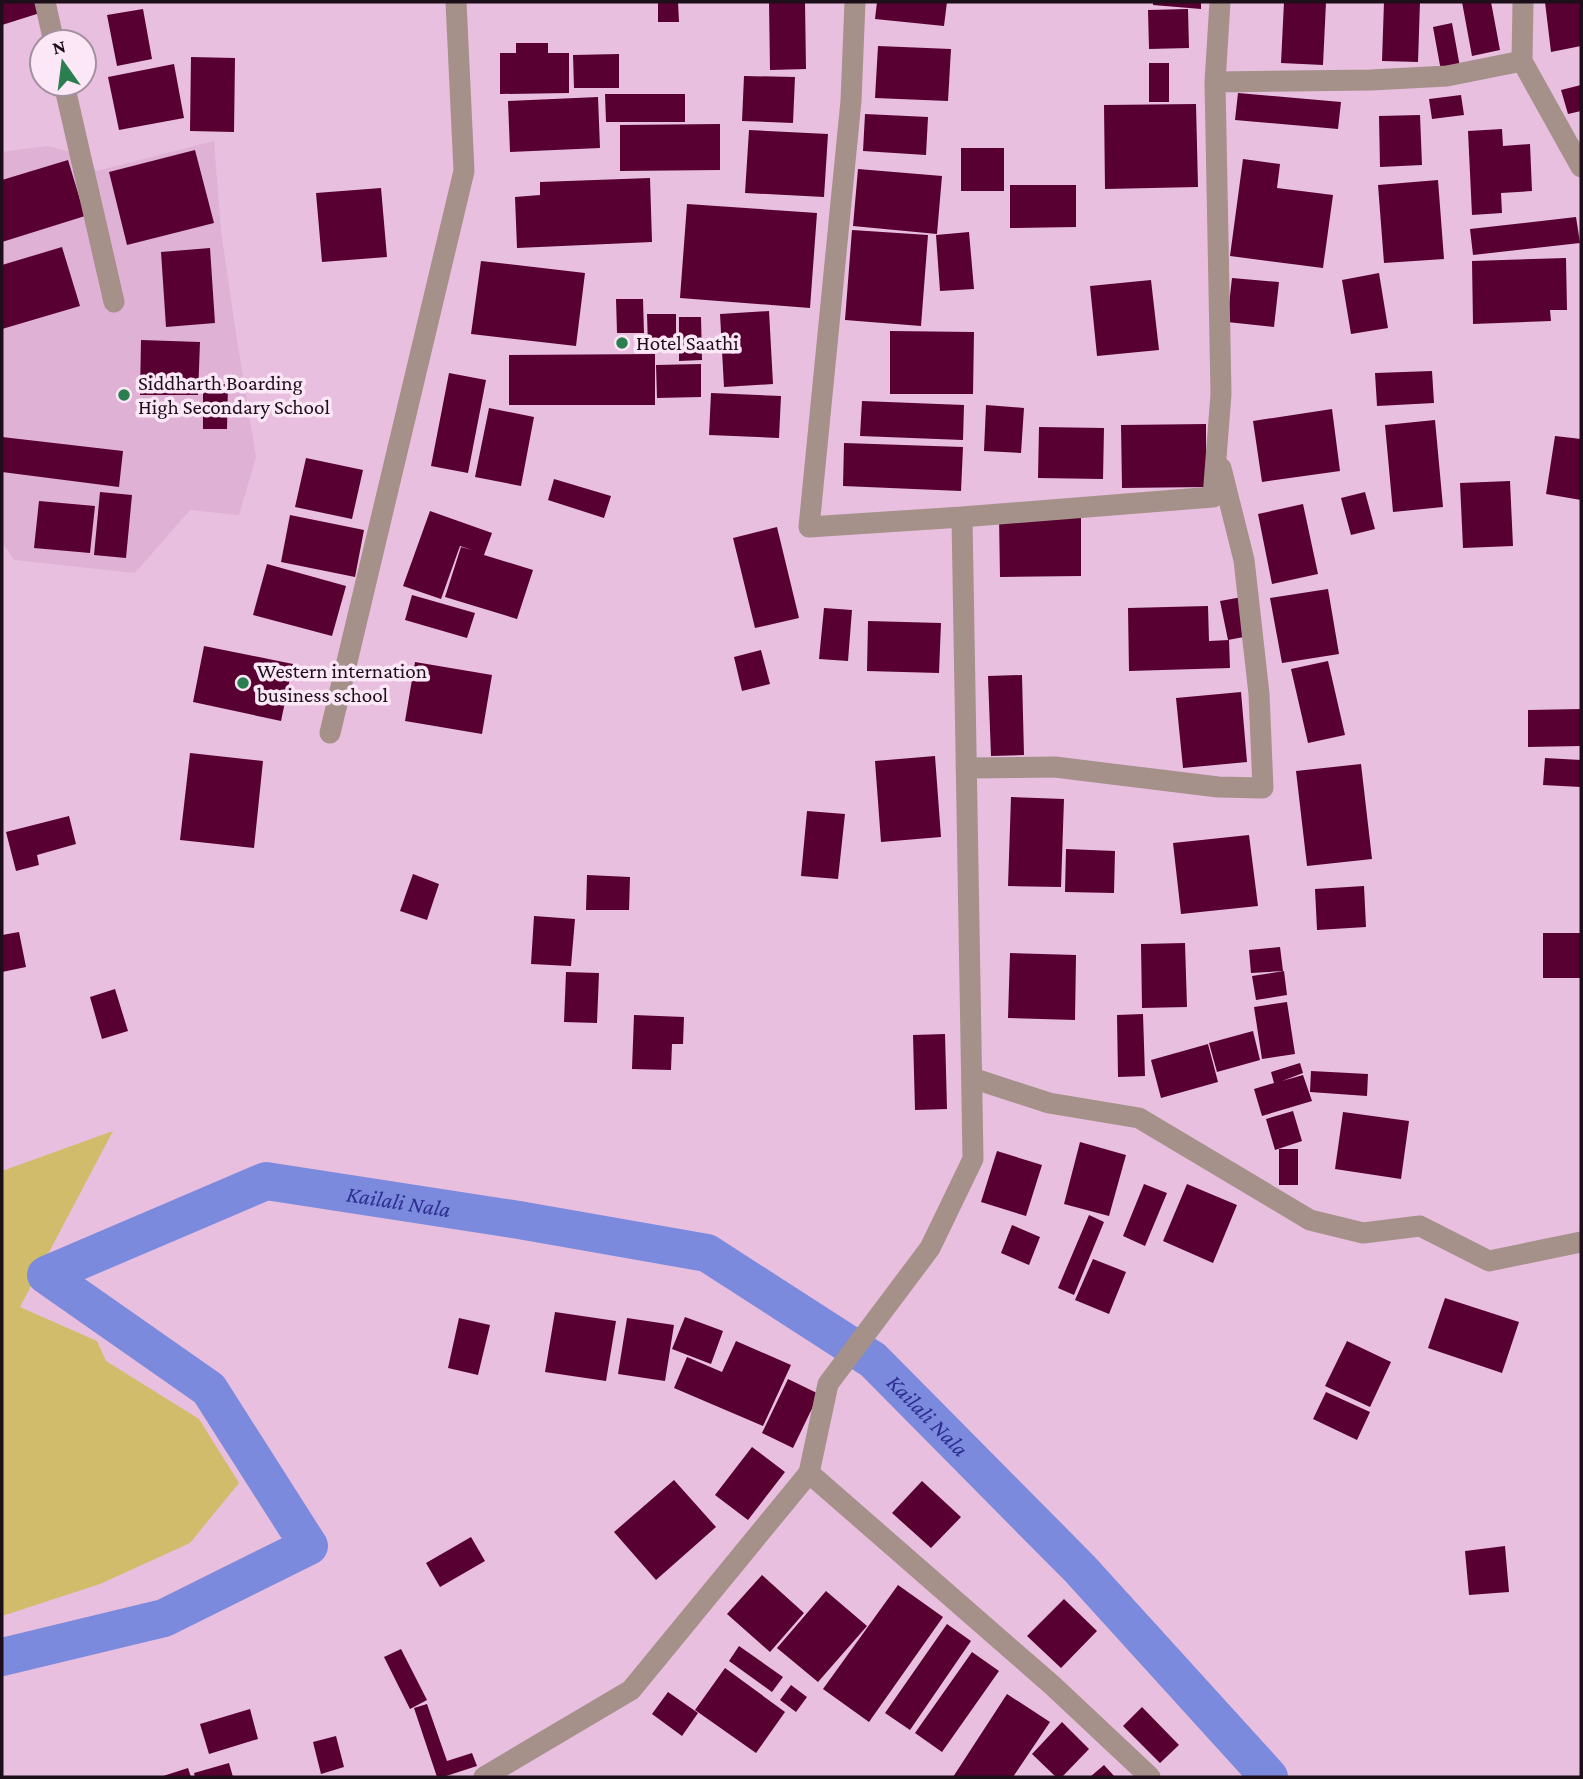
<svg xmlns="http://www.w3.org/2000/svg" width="1583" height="1779" font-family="'Crimson Pro',serif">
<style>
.built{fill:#dfb1d4}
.green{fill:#d1bc6c}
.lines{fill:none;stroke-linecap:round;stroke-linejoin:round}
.canal{stroke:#7c8ade;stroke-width:38}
.building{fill:#580031}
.street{stroke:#a5908a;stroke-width:21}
.poi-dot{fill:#2b7e50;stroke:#fce7f7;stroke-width:2.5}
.labels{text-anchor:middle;stroke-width:7;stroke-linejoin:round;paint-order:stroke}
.poi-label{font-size:21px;fill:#1d0f1a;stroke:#fce7f7;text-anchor:start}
.water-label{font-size:23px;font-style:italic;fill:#2d2e90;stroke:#fce7f7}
</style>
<rect width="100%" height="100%" fill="#e8bfde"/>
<path class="built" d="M 214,141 L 221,231 L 236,334 L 256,457 L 239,515 L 190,510 L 135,573 L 14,560 L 2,542 L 2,152 L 47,146 L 75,153 L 97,171 Z"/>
<path class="green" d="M 113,1131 L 20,1307 L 97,1341 L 106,1361 L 199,1419 L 239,1483 L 190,1543 L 100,1584 L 2,1616 L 2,1171 Z"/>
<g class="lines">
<path class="canal" id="s1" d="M 2,1657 L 164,1618 L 309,1546 L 209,1389 L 46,1275 L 266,1181 L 519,1220 L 707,1253 L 873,1360 L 1080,1569 L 1269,1777"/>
</g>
<path class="building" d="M 2,2 L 39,2 L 43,12 L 2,25 Z
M 658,2 L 678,2 L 679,22 L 658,22 Z
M 769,2 L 805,2 L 806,69 L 770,70 Z
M 877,2 L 947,2 L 944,26 L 875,19 Z
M 1153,2 L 1201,2 L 1201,9 L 1153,5 Z
M 1284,2 L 1326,2 L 1323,65 L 1281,63 Z
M 1384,2 L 1420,2 L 1418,62 L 1382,61 Z
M 1462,2 L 1491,2 L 1500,50 L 1472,56 Z
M 1545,2 L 1581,2 L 1581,46 L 1551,52 Z
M 143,9 L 152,59 L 117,66 L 107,15 Z
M 1188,9 L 1189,48 L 1149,49 L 1148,10 Z
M 1452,23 L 1460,67 L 1441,71 L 1433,27 Z
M 516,43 L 548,43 L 548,53 L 569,53 L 569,93 L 500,94 L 500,53 L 516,53 Z
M 878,46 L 951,49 L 948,101 L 875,98 Z
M 619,54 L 619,88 L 574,88 L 573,55 Z
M 191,57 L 235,58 L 234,132 L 190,131 Z
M 1149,63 L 1169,63 L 1169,102 L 1149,102 Z
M 174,64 L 184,118 L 119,130 L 108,77 Z
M 744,76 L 795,77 L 793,123 L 742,121 Z
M 1581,85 L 1581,111 L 1568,114 L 1561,90 Z
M 1238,93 L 1341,102 L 1338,129 L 1235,120 Z
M 605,94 L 685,94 L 685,122 L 606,122 Z
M 1461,95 L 1464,115 L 1432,119 L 1429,99 Z
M 598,97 L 600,148 L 510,152 L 508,101 Z
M 1196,104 L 1198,187 L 1105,189 L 1104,105 Z
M 865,114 L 928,117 L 926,155 L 863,151 Z
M 1420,115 L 1422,165 L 1380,167 L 1379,116 Z
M 720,124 L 720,170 L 620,171 L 620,125 Z
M 1502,129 L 1503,146 L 1530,144 L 1532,191 L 1501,193 L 1502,213 L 1472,215 L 1468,131 Z
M 749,130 L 828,134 L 824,197 L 745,193 Z
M 961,148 L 1004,148 L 1004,191 L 961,191 Z
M 195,150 L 214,223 L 127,245 L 109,172 Z
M 1243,159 L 1280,164 L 1277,188 L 1333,195 L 1323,268 L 1230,256 Z
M 68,160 L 85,216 L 2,242 L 2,180 Z
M 858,169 L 942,176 L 937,234 L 853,226 Z
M 650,178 L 652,242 L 517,248 L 515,197 L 540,195 L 540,182 Z
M 1438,180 L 1444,259 L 1384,263 L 1378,185 Z
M 1010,185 L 1076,185 L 1076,227 L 1010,228 Z
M 381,188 L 387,257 L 322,262 L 316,193 Z
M 687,204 L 817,213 L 810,308 L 680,298 Z
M 1576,217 L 1580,243 L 1473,255 L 1470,229 Z
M 852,230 L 928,235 L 921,326 L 845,320 Z
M 969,232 L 974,289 L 940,291 L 936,235 Z
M 62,247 L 80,306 L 2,329 L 2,265 Z
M 210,248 L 215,323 L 166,327 L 161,252 Z
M 1566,258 L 1567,310 L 1550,310 L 1551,321 L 1473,324 L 1472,261 Z
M 481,261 L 585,273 L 576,346 L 471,334 Z
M 1379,273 L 1388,328 L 1351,334 L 1342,280 Z
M 1232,278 L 1279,282 L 1274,327 L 1227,322 Z
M 1151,280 L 1159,350 L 1097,356 L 1090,286 Z
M 616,299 L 643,299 L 644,333 L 617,333 Z
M 769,311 L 773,384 L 724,387 L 720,314 Z
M 647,314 L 676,314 L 676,346 L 648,346 Z
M 679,317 L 701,317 L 702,360 L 679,361 Z
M 890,331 L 974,332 L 973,394 L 890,394 Z
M 141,340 L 200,342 L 198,395 L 140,395 Z
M 655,354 L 655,405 L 509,405 L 509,355 Z
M 701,364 L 701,397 L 657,398 L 656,365 Z
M 1432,371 L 1434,403 L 1377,406 L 1375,373 Z
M 449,373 L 486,380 L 468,473 L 431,466 Z
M 203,384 L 228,384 L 227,429 L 203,429 Z
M 711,393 L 781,396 L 779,438 L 709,435 Z
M 862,401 L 964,405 L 963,440 L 860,436 Z
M 986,405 L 1024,408 L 1021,453 L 984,451 Z
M 489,408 L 534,417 L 521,486 L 475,477 Z
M 1332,409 L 1340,471 L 1262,482 L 1253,421 Z
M 1435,420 L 1443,507 L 1393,512 L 1385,425 Z
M 1206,424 L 1206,487 L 1122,488 L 1121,425 Z
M 1039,427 L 1104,428 L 1103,479 L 1038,478 Z
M 1555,436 L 1581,439 L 1581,500 L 1546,494 Z
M 2,437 L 123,451 L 119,487 L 2,472 Z
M 844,443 L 963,447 L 961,491 L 843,486 Z
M 306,458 L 363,470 L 352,519 L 295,507 Z
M 554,479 L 611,496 L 604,518 L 548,500 Z
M 1510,481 L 1513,546 L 1463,548 L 1460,483 Z
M 100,492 L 132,495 L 126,558 L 94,555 Z
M 1365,492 L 1375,529 L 1351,535 L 1341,498 Z
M 39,501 L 95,506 L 90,553 L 34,548 Z
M 1303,504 L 1318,574 L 1272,584 L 1258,514 Z
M 430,511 L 492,533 L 484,555 L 533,570 L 517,619 L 445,597 L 461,547 L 472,550 L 460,546 L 441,599 L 403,586 Z
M 290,515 L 364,530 L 355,577 L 281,562 Z
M 1081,515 L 1081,576 L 1000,577 L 999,517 Z
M 777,527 L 799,618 L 755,628 L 733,538 Z
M 267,564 L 346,586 L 332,636 L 253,615 Z
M 1328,589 L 1339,654 L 1282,663 L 1270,598 Z
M 412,595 L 475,613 L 467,638 L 405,620 Z
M 1242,597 L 1249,636 L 1228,640 L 1220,601 Z
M 1208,606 L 1209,641 L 1229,640 L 1230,668 L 1129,671 L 1128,608 Z
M 824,608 L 852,610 L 848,661 L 819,659 Z
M 868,621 L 941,623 L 939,673 L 867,671 Z
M 204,646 L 293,664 L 281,721 L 193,702 Z
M 761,650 L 770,684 L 742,691 L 734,657 Z
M 1328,661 L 1345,735 L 1308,743 L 1291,669 Z
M 415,662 L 492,675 L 482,734 L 405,721 Z
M 1022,675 L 1024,755 L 991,756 L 988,676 Z
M 1241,692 L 1247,762 L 1183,768 L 1176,698 Z
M 1581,709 L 1581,746 L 1528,747 L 1528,710 Z
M 190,753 L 263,761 L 254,848 L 180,840 Z
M 935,756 L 941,837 L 881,842 L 875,761 Z
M 1545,758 L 1581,760 L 1581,787 L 1543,785 Z
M 1361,764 L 1372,859 L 1307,866 L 1296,771 Z
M 1011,797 L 1064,799 L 1061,887 L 1008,886 Z
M 807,811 L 845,814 L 838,879 L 801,876 Z
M 69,816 L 76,844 L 37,855 L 39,865 L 16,871 L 6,832 Z
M 1249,835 L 1258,906 L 1181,914 L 1173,843 Z
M 1066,849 L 1115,851 L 1114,893 L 1065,892 Z
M 413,874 L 439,884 L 427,920 L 400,911 Z
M 587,875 L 630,877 L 629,910 L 586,910 Z
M 1364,886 L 1366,927 L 1317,930 L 1315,889 Z
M 534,916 L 575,919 L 571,966 L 531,964 Z
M 19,932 L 26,967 L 2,972 L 2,935 Z
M 1543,933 L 1581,933 L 1581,978 L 1543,978 Z
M 1185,943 L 1187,1007 L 1142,1008 L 1141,944 Z
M 1280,947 L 1283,971 L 1251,973 L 1249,950 Z
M 1010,953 L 1076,955 L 1075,1020 L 1008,1018 Z
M 1284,971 L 1287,995 L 1256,1000 L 1252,976 Z
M 566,972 L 599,973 L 597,1023 L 564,1022 Z
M 115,989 L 128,1031 L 102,1039 L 90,997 Z
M 1287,1002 L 1295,1054 L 1262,1059 L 1254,1007 Z
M 1143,1014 L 1145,1076 L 1118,1077 L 1117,1015 Z
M 634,1015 L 684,1017 L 683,1044 L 672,1044 L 671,1070 L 632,1069 Z
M 1253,1031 L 1260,1060 L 1217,1072 L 1209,1043 Z
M 945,1034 L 947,1109 L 915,1110 L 913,1035 Z
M 1208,1044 L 1218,1082 L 1161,1098 L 1151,1060 Z
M 1300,1063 L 1303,1073 L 1282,1081 L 1303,1075 L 1312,1101 L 1262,1116 L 1254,1089 L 1274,1083 L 1271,1072 Z
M 1311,1071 L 1368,1074 L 1367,1096 L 1310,1092 Z
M 1293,1111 L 1302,1141 L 1275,1150 L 1266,1119 Z
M 1343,1112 L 1409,1121 L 1401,1179 L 1335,1169 Z
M 1080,1142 L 1126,1155 L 1109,1216 L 1064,1204 Z
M 1279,1149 L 1298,1149 L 1298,1185 L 1279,1185 Z
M 997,1151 L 1042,1165 L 1026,1216 L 981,1202 Z
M 1144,1184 L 1167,1193 L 1145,1246 L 1123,1236 Z
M 1187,1184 L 1237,1205 L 1213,1263 L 1163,1241 Z
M 1089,1215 L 1104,1222 L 1074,1295 L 1058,1288 Z
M 1012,1225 L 1040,1237 L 1029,1265 L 1001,1253 Z
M 1093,1259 L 1126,1272 L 1109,1314 L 1075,1300 Z
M 1445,1298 L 1519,1322 L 1502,1373 L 1428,1348 Z
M 555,1312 L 616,1321 L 606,1381 L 545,1372 Z
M 685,1317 L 723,1331 L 711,1364 L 672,1349 Z
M 459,1318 L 490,1325 L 478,1375 L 448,1368 Z
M 627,1318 L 674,1325 L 665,1381 L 618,1374 Z
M 736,1341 L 791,1365 L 763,1426 L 674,1388 L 687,1357 L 722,1372 Z
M 1347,1341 L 1391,1362 L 1370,1407 L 1325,1386 Z
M 788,1379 L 819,1394 L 793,1448 L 762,1433 Z
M 1326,1392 L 1370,1412 L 1357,1440 L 1313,1419 Z
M 752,1447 L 785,1472 L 748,1520 L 715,1495 Z
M 674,1480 L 716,1527 L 656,1580 L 614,1532 Z
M 922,1481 L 961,1517 L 931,1548 L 892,1513 Z
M 471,1537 L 485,1561 L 440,1587 L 426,1563 Z
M 1505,1546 L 1509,1592 L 1469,1595 L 1465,1551 Z
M 762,1575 L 804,1613 L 770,1652 L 727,1614 Z
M 898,1585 L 943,1617 L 869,1722 L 823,1689 Z
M 826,1591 L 867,1626 L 818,1682 L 777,1648 Z
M 1064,1599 L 1097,1631 L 1061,1668 L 1027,1636 Z
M 947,1624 L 971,1641 L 910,1730 L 885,1713 Z
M 739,1646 L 783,1677 L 772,1692 L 729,1661 Z
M 401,1649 L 427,1700 L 410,1709 L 384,1657 Z
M 972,1652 L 999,1671 L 942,1752 L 915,1733 Z
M 725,1668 L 785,1712 L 756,1753 L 695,1710 Z
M 791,1685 L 807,1697 L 796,1712 L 780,1700 Z
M 668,1692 L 698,1713 L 682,1736 L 652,1714 Z
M 1007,1694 L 1050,1722 L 1013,1777 L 953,1777 Z
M 427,1704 L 447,1761 L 472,1753 L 477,1766 L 443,1777 L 437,1777 L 414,1708 Z
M 1142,1707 L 1179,1745 L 1160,1763 L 1123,1726 Z
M 250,1709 L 258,1739 L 209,1754 L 200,1724 Z
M 1062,1722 L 1089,1749 L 1062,1777 L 1056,1777 L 1032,1754 Z
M 336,1736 L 344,1767 L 321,1774 L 313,1742 Z
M 229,1763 L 233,1777 L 195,1777 L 194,1773 Z
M 1104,1765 L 1115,1777 L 1090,1777 Z
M 188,1768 L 191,1777 L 160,1777 Z"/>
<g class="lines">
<path class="street" d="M 45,2 L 54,42
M 1523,2 L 1522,61 L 1581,167
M 1215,82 L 1371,80 L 1447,76 L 1522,61
M 64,84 L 114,302
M 962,517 L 1213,497 L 1221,394 L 1215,82 L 1220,2
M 330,733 L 464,171 L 456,2
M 966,768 L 1055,767 L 1218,787 L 1263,788 L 1259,694 L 1244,560 L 1221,468
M 972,1078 L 1049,1103 L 1139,1118 L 1310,1220 L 1363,1233 L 1420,1226 L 1489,1261 L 1581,1242
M 809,1473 L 1052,1685 L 1150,1777
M 484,1777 L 631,1690 L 809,1473 L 828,1384 L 930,1248 L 973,1159 L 962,517 L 809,527 L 851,101 L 855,2"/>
</g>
<g class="poi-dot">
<circle cx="622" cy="343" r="7"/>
<circle cx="124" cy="395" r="7"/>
<circle cx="243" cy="683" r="7"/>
</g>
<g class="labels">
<g class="poi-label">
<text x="636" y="350">Hotel Saathi</text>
<text x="138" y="390">Siddharth Boarding<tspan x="138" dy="24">High Secondary School</tspan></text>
<text x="257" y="678">Western internation<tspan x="257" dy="24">business school</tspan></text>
</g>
<g class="water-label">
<text dy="8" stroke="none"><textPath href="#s1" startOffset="1087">Kailali Nala</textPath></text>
<text dy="8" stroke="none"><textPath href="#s1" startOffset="1675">Kailali Nala</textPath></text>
</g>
</g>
<rect width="1583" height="1779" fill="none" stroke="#1d0f1a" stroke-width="7"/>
<g transform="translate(63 63) rotate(346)"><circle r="33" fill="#fce7f7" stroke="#a3919f" stroke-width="2"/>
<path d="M0-5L12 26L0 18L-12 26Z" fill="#2b7e50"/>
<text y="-10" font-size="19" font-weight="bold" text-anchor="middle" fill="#1d0f1a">N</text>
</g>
</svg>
